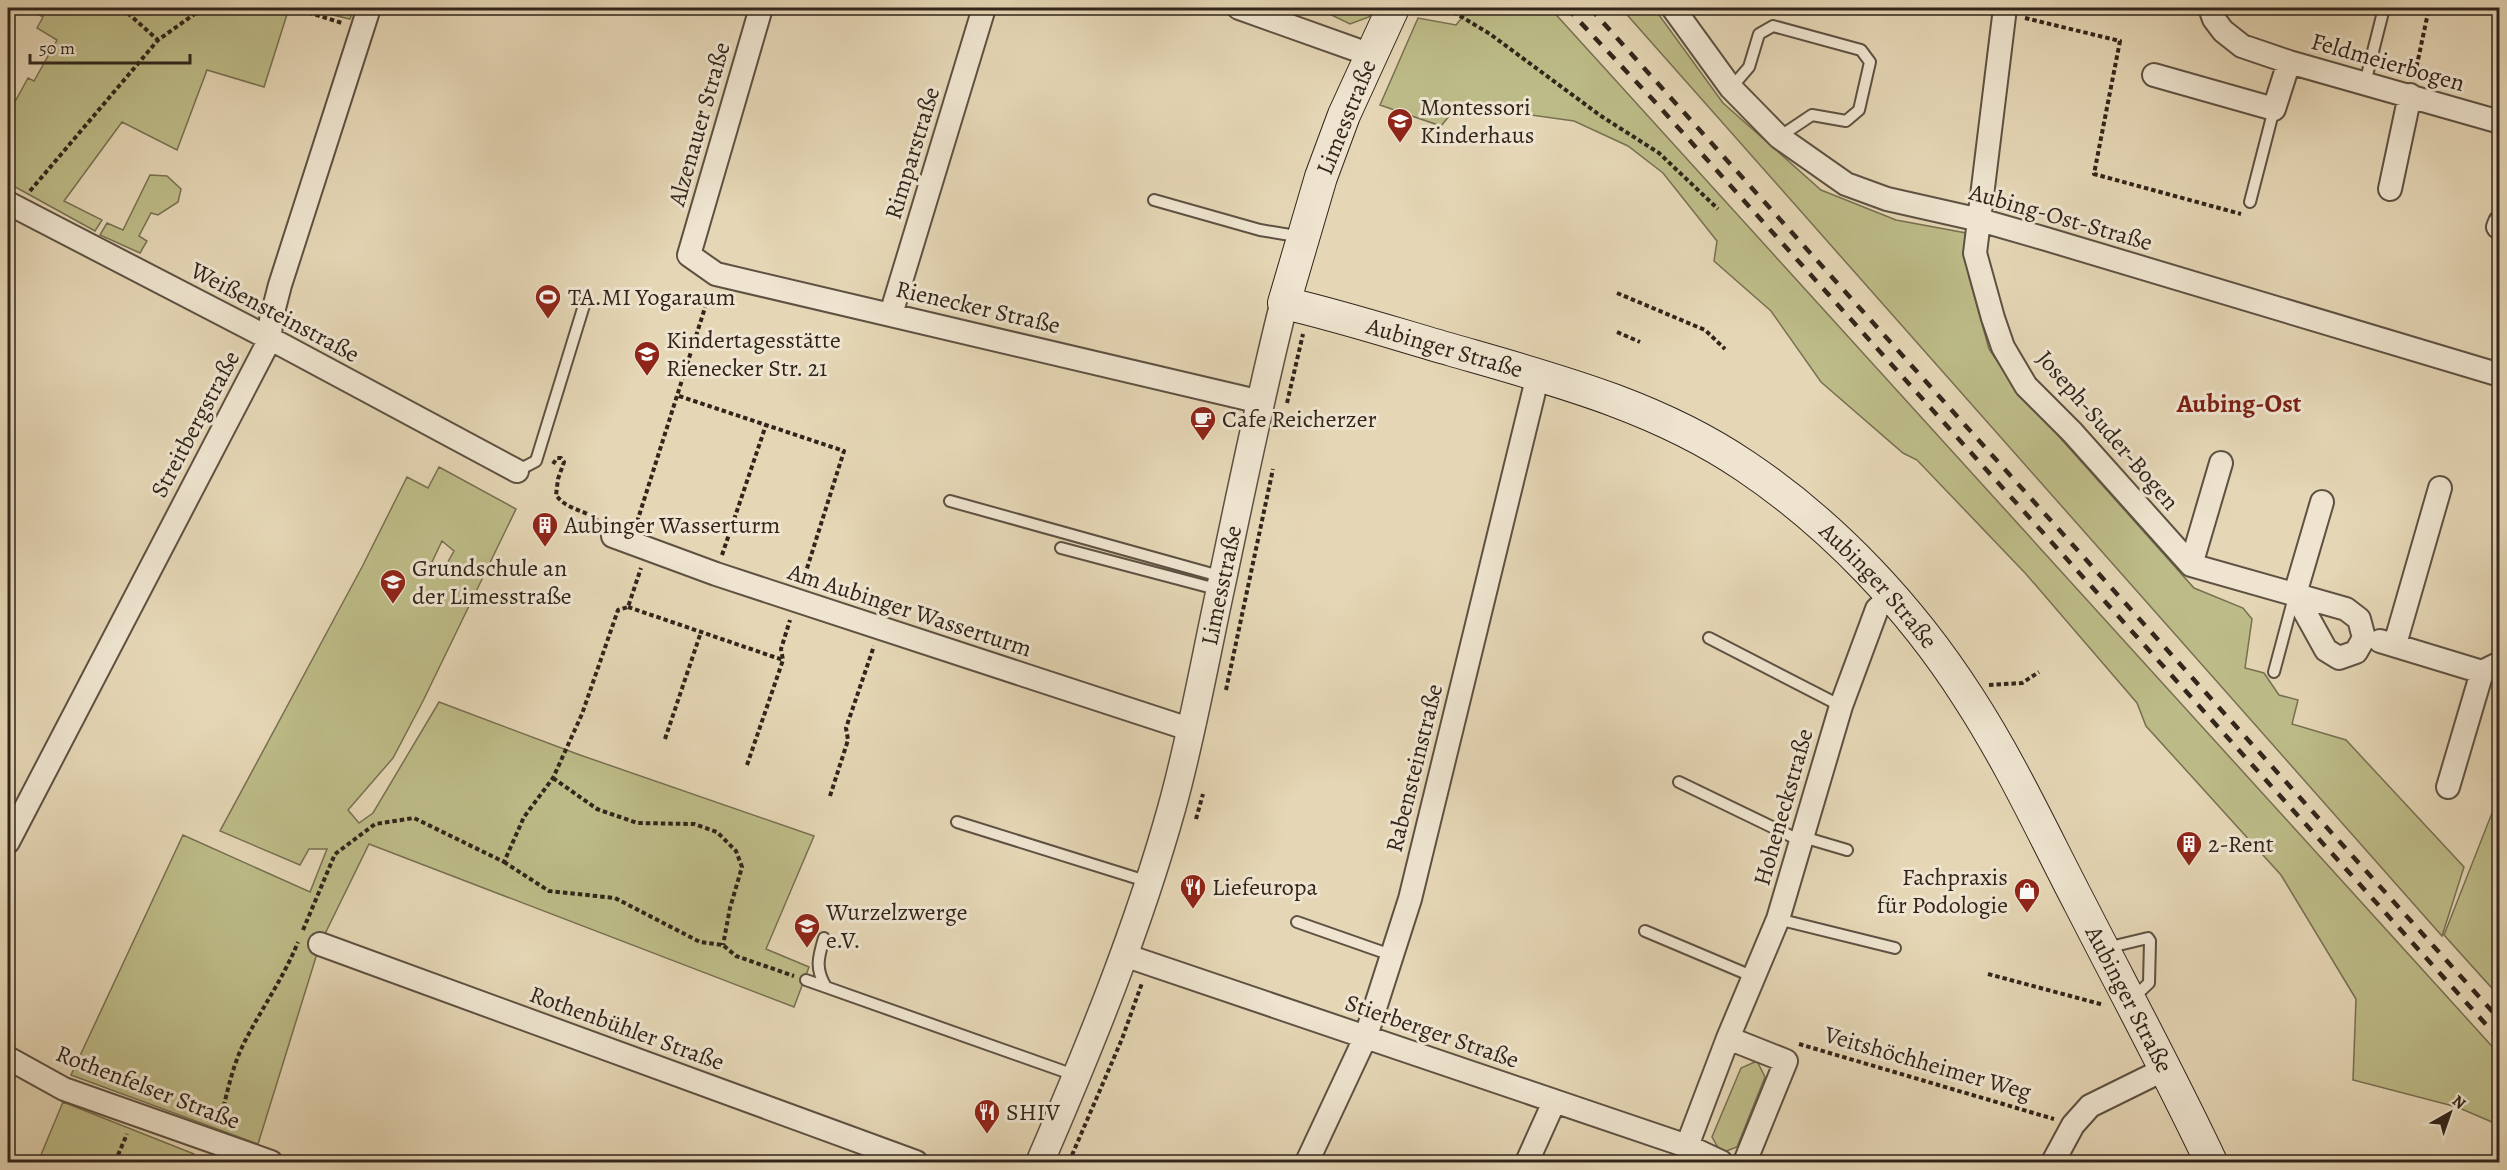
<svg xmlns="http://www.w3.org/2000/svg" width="2507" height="1170" font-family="Alegreya,serif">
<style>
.green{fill:#bdbc88;stroke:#777052;stroke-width:1.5;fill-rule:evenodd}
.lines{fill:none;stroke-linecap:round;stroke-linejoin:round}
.service-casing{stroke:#5e5142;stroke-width:14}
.minor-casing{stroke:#5e5142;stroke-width:26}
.tertiary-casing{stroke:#5e5142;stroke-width:30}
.secondary-casing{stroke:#31251b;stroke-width:34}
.path{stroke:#31251b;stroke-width:4;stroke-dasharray:4.5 3;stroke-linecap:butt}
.service{stroke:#eee4cf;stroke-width:10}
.minor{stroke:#eee4cf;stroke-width:22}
.tertiary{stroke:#eee4cf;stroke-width:27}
.secondary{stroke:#eee4cf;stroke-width:32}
.rail{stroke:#31251b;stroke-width:4.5;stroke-dasharray:10 10;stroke-linecap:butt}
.labels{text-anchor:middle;stroke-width:6;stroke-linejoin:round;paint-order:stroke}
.street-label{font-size:24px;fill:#31251b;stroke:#eee4cf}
.poi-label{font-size:24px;fill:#31251b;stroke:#eee4cf;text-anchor:start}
.neighbourhood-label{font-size:26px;font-weight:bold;fill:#7a1f14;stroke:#eee4cf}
</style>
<rect width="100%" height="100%" fill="#e5d6b5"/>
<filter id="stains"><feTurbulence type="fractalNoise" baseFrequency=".00333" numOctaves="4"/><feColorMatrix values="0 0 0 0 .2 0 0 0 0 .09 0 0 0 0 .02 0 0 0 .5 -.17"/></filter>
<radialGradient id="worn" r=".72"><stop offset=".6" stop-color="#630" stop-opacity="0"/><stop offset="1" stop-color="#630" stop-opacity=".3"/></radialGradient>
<path class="green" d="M 27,8 L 289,8 L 264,87 L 207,70 L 177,150 L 122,122 L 64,201 L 102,220 L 95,231 L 8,183 L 8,107 L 11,109 L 28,78 L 34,81 L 57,40 L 37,28 L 43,17 Z
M 303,8 L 354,8 L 350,19 Z
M 1317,8 L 1374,8 L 1369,17 L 1350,24 Z
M 1459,8 L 1550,8 L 2499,1054 L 2499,1125 L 2457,1107 L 2353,1080 L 2356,999 L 2281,875 L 2146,726 L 2137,703 L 2026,574 L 1917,460 L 1903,453 L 1821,382 L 1771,311 L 1714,261 L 1717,241 L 1663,173 L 1628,146 L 1574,121 L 1458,105 L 1441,126 L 1380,105 L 1418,18 L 1456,25 L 1464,15 Z
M 1621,8 L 1654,8 L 1723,103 L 1821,190 L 1896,220 L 1966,233 L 1969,277 L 1989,349 L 2013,385 L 2194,588 L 2243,608 L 2252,619 L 2245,668 L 2264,673 L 2279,695 L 2298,700 L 2292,724 L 2346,740 L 2464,867 L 2442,936 Z
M 150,175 L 167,176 L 181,189 L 178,202 L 158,215 L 151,213 L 139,236 L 147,241 L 140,253 L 100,235 L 107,223 L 123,230 Z
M 439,467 L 516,509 L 423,701 L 393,758 L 348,810 L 359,823 L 373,813 L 439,702 L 580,755 L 814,836 L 766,949 L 809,967 L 794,1007 L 369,844 L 320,944 L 258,1144 L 71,1075 L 183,835 L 310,892 L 327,849 L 309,849 L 300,865 L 220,831 L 362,567 L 407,477 L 428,488 ZM 442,541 L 454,551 L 445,567 L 432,562 Z
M 2492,813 L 2500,821 L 2499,996 L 2444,935 Z
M 1757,1061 L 1765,1077 L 1737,1147 L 1721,1153 L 1712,1137 L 1741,1068 Z
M 63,1102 L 194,1154 L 192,1162 L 38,1162 Z"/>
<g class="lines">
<g class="service-casing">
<path id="service" d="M 2365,83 L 2384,8
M 1731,88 L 1749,67 L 1759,34 L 1773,26 L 1861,50 L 1870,62 L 1859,110 L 1846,121 L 1812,115 L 1779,137
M 1154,200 L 1260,230 L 1302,237
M 2250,202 L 2274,109
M 517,471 L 536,461 L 585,302
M 950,501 L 1223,577
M 1061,548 L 1220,590
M 1709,638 L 1841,706
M 2274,672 L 2294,597
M 1679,782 L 1801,841
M 957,822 L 1149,882
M 1803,837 L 1847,850
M 1778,919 L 1895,948
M 1297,922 L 1391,955
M 1645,931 L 1754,977
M 824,938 C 818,958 815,969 826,987
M 2106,948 L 2148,938 L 2150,941 L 2149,983 L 2133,998
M 806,980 L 1077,1076"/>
</g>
<g class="minor-casing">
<path id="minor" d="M 761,8 L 689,255 L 716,274 L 1261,402
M 1239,8 L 1371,55
M 1673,8 L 1731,88 L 1779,137 L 1846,184 L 1887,199 L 1980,220 L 2046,239 L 2500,375
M 2005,8 L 1975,253 L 1993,318 L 2003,347 L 2026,386 L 2072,432 L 2191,565 L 2346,609 L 2359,619 L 2364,638 L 2356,652 L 2339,658 L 2326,650 L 2295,594 L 2322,502
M 2210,8 L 2214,19 L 2223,31 L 2242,46 L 2289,62 L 2500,122
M 2154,75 L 2274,109 L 2289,62
M 2390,189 L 2410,95
M 8,203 L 284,346 L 517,471
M 2498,227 L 2500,222
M 891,314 L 984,8
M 613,536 L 716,574 L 1192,730
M 2191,565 L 2221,463
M 2380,641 L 2482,672 L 2500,663
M 2395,644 L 2440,488
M 2448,787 L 2482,672
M 8,842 L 270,339 L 271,320 L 280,285 L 369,8
M 320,944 L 916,1162
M 1124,955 L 1687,1146 L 1721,1162
M 1728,1038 L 1786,1061 L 1745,1162
M 8,1058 L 64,1089 L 271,1162
M 1687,1146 L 1728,1038 L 1778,919 L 1841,706 L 1877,609 L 1892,595
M 1307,1162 L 1366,1036 L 1410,899 L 1538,375
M 1527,1162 L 1554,1102
M 2053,1162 L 2073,1125 L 2090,1106 L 2165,1069"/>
</g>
<g class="tertiary-casing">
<g id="tertiary">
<path id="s1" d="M 1040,1162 C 1090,1046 1138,929 1172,807 C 1193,731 1206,654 1223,577 C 1242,486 1261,394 1284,303"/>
</g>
</g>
<g class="secondary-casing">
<g id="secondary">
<path id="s2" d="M 1393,8 L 1344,115 L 1321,177 L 1284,303 C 1341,316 1396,334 1452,350 C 1553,379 1657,406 1745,466 C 1833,525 1911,608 1968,697 C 2011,763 2044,835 2080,904 C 2124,990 2170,1075 2211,1162"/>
</g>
</g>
<path class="path" d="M 122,8 L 158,40
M 294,8 L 342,23
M 1447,8 L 1490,34 L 1601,116 L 1659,153 L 1718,209
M 2492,8 L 2500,10
M 2025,18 L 2120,41 L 2094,174 L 2241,214
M 2415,74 L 2429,8
M 30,191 L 158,40 L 203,8
M 1617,293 L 1705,330 L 1725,349
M 1617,332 L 1640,342
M 679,396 L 844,451 L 803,581
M 1287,403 L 1303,334
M 553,464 L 557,458 L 561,458 L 564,462 L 558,479 L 556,495 C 567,511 587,509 600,523
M 637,522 L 709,295
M 722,555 L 766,425
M 628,607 L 783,660
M 1989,685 L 2022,683 L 2039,672
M 1226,690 L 1273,469
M 665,739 L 701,632
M 747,765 L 783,660 L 781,649 L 790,620
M 553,778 L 597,809 L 637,823 L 694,824 L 717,832 L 736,851 L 742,867 L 730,908 L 723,945
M 2493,782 L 2500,766
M 830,796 L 848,740 L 846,728 L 874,646
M 1196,819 L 1203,794
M 504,862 L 549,891 L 615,898 L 700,942 L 723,945 L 736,956 L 794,976
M 303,930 L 335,854 L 375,824 L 414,818 L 504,862 L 524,817 L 553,778 L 582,714 L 618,610 L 628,607 L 641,568
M 1988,974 L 2104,1005
M 1799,1044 L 2054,1119
M 220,1121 C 227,1094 232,1066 245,1041 C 262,1008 284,977 298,942
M 115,1162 L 127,1134
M 1069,1162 L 1122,1039 L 1142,983"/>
<use href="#service" class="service"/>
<use href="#minor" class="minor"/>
<use href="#tertiary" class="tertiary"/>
<use href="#secondary" class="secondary"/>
<path class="rail" d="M 1567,8 L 1656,103 L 2500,1040
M 1590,8 L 2500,1020"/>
</g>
<defs>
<g id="school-pin" transform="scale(1.35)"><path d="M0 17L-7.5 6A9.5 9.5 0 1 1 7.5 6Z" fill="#8f2418" stroke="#eee4cf"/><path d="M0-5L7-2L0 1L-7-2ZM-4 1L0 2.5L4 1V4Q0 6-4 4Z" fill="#fff"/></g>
<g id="stadium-pin" transform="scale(1.35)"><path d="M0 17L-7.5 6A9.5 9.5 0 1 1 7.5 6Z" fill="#8f2418" stroke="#eee4cf"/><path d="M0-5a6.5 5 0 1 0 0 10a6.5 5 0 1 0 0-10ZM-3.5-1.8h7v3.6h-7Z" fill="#fff"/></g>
<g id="cafe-pin" transform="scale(1.35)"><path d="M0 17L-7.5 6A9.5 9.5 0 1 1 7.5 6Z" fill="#8f2418" stroke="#eee4cf"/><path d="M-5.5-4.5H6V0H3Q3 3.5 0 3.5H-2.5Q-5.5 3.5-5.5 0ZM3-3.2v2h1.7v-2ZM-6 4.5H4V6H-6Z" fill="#fff"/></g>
<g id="building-pin" transform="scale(1.35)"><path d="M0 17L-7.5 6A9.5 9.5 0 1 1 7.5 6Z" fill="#8f2418" stroke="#eee4cf"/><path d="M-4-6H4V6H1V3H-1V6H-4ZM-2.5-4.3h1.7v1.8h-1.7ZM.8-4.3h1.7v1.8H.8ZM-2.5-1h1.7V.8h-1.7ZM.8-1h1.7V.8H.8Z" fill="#fff"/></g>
<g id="restaurant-pin" transform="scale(1.35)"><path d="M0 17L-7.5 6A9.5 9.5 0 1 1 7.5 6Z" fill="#8f2418" stroke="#eee4cf"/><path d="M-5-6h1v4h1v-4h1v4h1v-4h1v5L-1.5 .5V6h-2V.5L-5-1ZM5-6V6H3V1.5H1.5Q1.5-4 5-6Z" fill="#fff"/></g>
<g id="shop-pin" transform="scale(1.35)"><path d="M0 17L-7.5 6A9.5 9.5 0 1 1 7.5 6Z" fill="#8f2418" stroke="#eee4cf"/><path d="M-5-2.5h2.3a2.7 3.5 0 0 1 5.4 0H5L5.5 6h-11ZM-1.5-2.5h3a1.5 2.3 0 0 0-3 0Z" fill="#fff"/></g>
</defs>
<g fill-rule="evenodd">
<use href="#school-pin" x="1400" y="121"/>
<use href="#stadium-pin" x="548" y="297"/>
<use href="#school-pin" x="647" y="354"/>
<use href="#cafe-pin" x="1203" y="419"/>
<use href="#building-pin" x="545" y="525"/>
<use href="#school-pin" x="393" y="582"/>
<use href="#building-pin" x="2189" y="844"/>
<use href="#restaurant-pin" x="1193" y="887"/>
<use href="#shop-pin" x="2027" y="891"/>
<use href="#school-pin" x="807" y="926"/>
<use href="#restaurant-pin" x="987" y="1112"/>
</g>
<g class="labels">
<g class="street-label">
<text transform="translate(2388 62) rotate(16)" y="8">Feldmeierbogen</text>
<text transform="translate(1346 117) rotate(-68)" y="8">Limesstraße</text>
<text transform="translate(699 124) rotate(-74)" y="8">Alzenauer Straße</text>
<text transform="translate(912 153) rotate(-73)" y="8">Rimparstraße</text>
<text transform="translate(2061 217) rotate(16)" y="8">Aubing-Ost-Straße</text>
<text transform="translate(978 307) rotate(13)" y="8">Rienecker Straße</text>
<text transform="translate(275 312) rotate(28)" y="8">Weißensteinstraße</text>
<text dy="8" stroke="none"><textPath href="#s2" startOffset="482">Aubinger Straße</textPath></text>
<text transform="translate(195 424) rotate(-62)" y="8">Streitbergstraße</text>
<text transform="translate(2108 430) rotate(49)" y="8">Joseph-Suder-Bogen</text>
<text dy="8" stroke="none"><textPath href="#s1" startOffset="606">Limesstraße</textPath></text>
<text dy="8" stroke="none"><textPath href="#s2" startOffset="986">Aubinger Straße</textPath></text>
<text transform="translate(910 610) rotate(18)" y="8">Am Aubinger Wasserturm</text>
<text transform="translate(1414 768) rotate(-76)" y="8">Rabensteinstraße</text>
<text transform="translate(1783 807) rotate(-74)" y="8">Hoheneckstraße</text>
<text dy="8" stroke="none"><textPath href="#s2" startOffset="1472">Aubinger Straße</textPath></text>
<text transform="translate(627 1028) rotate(20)" y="8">Rothenbühler Straße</text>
<text transform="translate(1432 1031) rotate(19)" y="8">Stierberger Straße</text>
<text transform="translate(1928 1063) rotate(16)" y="8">Veitshöchheimer Weg</text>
<text transform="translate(148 1087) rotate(21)" y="8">Rothenfelser Straße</text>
</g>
<g class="poi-label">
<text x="1420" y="115">Montessori<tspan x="1420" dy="28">Kinderhaus</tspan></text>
<text x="568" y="305">TA.MI Yogaraum</text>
<text x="666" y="348">Kindertagesstätte<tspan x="666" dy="28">Rienecker Str. 21</tspan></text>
<text x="1222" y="427">Cafe Reicherzer</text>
<text x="564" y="533">Aubinger Wasserturm</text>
<text x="412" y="576">Grundschule an<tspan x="412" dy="28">der Limesstraße</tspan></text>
<text x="2208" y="852">2-Rent</text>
<text x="2008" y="885" text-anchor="end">Fachpraxis<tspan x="2008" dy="28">für Podologie</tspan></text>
<text x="1212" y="895">Liefeuropa</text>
<text x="826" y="920">Wurzelzwerge<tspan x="826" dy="28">e.V.</tspan></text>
<text x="1006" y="1120">SHIV</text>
</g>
<g class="neighbourhood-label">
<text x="2239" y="412">Aubing-Ost</text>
</g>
</g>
<rect width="2507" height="1170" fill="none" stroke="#e5d6b5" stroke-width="30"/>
<rect x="9" y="9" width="2489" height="1152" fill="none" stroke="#31251b" stroke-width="3"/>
<rect x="15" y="15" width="2477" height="1140" fill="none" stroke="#31251b" stroke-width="1.5"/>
<g transform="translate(2450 1113) rotate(40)" stroke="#eee4cf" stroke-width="4.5" paint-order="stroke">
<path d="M0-4.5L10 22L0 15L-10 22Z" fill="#31251b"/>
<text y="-9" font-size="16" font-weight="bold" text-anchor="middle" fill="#31251b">N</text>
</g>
<path d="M30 54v9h160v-9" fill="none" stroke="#31251b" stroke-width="3"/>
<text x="39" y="54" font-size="18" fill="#31251b" stroke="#eee4cf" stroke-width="4.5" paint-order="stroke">50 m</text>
<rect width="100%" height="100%" filter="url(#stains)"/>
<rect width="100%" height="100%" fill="url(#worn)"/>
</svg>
